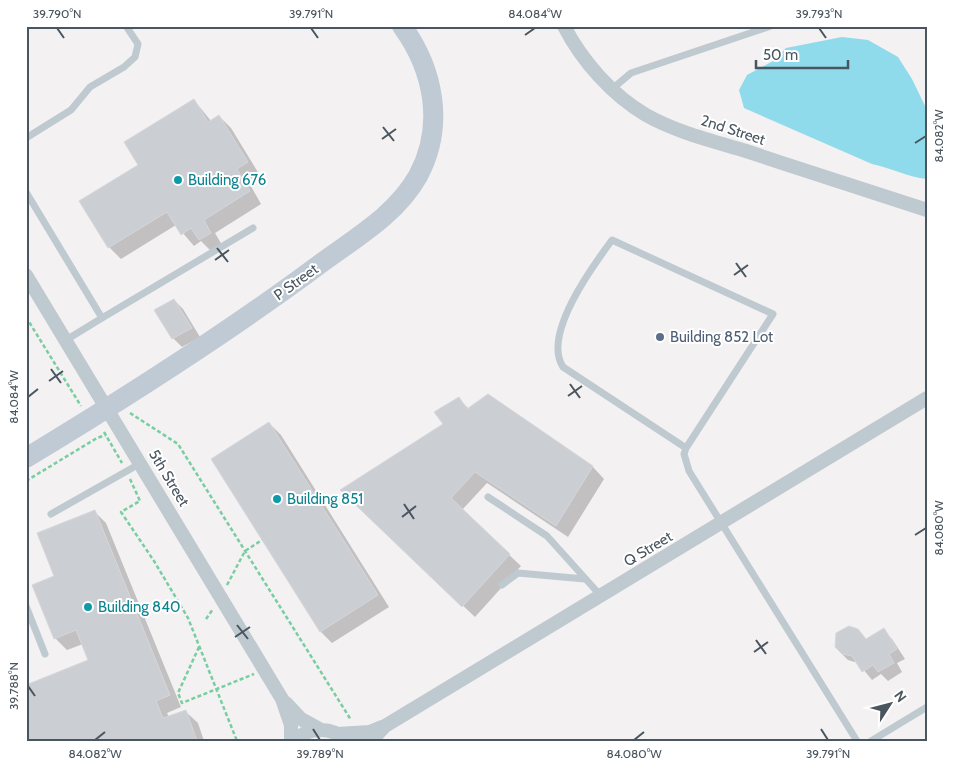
<svg xmlns="http://www.w3.org/2000/svg" width="953" height="767" font-family="Cabin,sans-serif">
<style>
.water{fill:#8fdbec}
.shadow{fill:#0003}
.building{fill:#cbced3;stroke:#d5d7dc}
.lines{fill:none;stroke-linecap:round;stroke-linejoin:round}
.path{stroke:#79cda2;stroke-width:2.5;stroke-dasharray:4 2.5;stroke-linecap:butt}
.lane{stroke:#bfc9d0;stroke-width:7}
.street{stroke:#bfc9d0;stroke-width:14}
.secondary{stroke:#bfcad4;stroke-width:20}
.ticks{fill:none;stroke:#49555f;stroke-width:2}
.culture-dot{fill:#0f9aa8;stroke:#fff;stroke-width:2}
.service-dot{fill:#5c6f8a;stroke:#fff;stroke-width:2}
.labels{text-anchor:middle;stroke-width:4;stroke-linejoin:round;paint-order:stroke}
.street-label{font-size:15px;fill:#49555f;stroke:#fff}
.culture-label{font-size:15px;fill:#0d838f;stroke:#fff;text-anchor:start}
.service-label{font-size:15px;fill:#4e5e75;stroke:#fff;text-anchor:start}
.neatline{fill:none;stroke:#49555f;stroke-width:2}
.ticks-label{font-size:12px;text-anchor:middle;fill:#49555f}
</style>
<rect width="100%" height="100%" fill="#f3f1f1"/>
<path class="water" d="M 842,37 L 868,40 L 898,57 L 912,79 L 927,110 L 927,179 C 908,177 891,168 872,164 L 744,108 L 739,90 L 747,75 L 773,61 L 786,48 Z"/>
<path class="shadow" d="M 194,100 L 211,121 L 219,116 L 231,128 L 259,174 L 248,181 L 261,204 L 215,233 L 222,245 L 212,252 L 201,241 L 194,246 L 176,225 L 121,259 L 109,247 L 140,165 Z
M 174,300 L 183,309 L 200,337 L 182,347 L 173,338 L 156,311 Z
M 488,396 L 593,467 L 604,479 L 568,537 L 487,483 L 462,510 L 521,566 L 475,617 L 353,502 L 444,425 L 459,399 L 469,409 Z
M 269,423 L 281,435 L 389,607 L 332,643 L 320,631 Z
M 94,511 L 106,523 L 181,707 L 167,713 L 169,717 L 186,712 L 198,723 L 204,741 L 26,741 L 26,684 L 27,686 L 90,660 L 83,644 L 67,650 L 55,638 L 56,576 Z
M 853,628 L 866,640 L 883,630 L 892,639 L 905,659 L 897,663 L 902,672 L 888,681 L 881,674 L 872,680 L 858,663 L 848,660 L 839,651 L 836,638 L 840,631 Z"/>
<path class="building" d="M 194,99 L 208,122 L 219,115 L 248,162 L 237,169 L 250,191 L 204,220 L 211,233 L 199,240 L 191,228 L 181,235 L 167,212 L 108,248 L 79,201 L 138,165 L 124,142 Z
M 174,299 L 192,328 L 172,339 L 154,310 Z
M 488,394 L 593,466 L 556,526 L 475,472 L 451,498 L 510,554 L 462,607 L 340,490 L 443,424 L 434,412 L 459,397 L 467,409 Z
M 269,422 L 378,595 L 320,632 L 211,459 Z
M 95,510 L 170,695 L 156,701 L 163,718 L 186,710 L 197,741 L 26,741 L 26,685 L 88,660 L 76,630 L 54,639 L 32,585 L 54,576 L 37,533 Z
M 849,626 L 858,629 L 866,639 L 884,628 L 897,649 L 889,654 L 894,663 L 878,672 L 873,665 L 862,672 L 852,656 L 842,654 L 835,647 L 836,633 Z"/>
<g class="lines">
<path class="path" d="M 26,317 L 81,406
M 130,413 L 178,444 L 351,720
M 104,432 L 122,463
M 130,479 L 140,501 L 121,512 L 154,561 L 188,618 L 237,741
M 26,481 L 97,438 L 106,435
M 227,585 L 245,551 L 262,540
M 206,619 L 213,609
M 199,647 L 178,693 L 182,703 L 254,674"/>
<path class="lane" d="M 612,89 L 631,73 L 771,26
M 26,138 L 71,110 L 90,87 L 124,67 L 135,57 L 138,44 L 126,26
M 26,192 L 102,318 L 253,228
M 66,340 L 102,318
M 686,448 L 563,367 C 542,335 592,267 612,240 L 773,314 L 686,448 L 684,454 L 689,471 L 857,741
M 488,497 L 547,536 L 601,596
M 51,514 L 141,463
M 502,585 L 518,573 L 585,579
M 26,606 L 45,654
M 871,741 L 927,707"/>
<path class="street" d="M 564,26 C 582,61 612,95 646,115 C 676,132 713,141 746,151 C 806,171 866,190 927,210
M 26,275 L 282,699 L 291,725 L 291,741
M 286,703 L 301,719 L 321,730
M 337,734 L 370,732 L 382,727
M 294,741 C 308,727 332,726 347,741
M 371,741 L 385,726 L 927,398"/>
<path class="secondary" d="M 26,458 C 127,397 226,334 320,264 C 355,238 396,215 418,176 C 445,126 434,70 402,26"/>
</g>
<path class="ticks" d="M 57,28 L 64,38M 311,28 L 318,38M 819,28 L 826,38M 525,35 L 535,28M 383,127 L 394,141M 382,139 L 396,129M 915,143 L 926,136M 217,248 L 228,262M 215,260 L 229,250M 736,263 L 746,277M 734,275 L 748,265M 51,369 L 61,383M 49,381 L 63,371M 570,384 L 580,398M 568,396 L 582,386M 28,397 L 38,389M 404,504 L 414,519M 402,517 L 416,506M 915,535 L 926,528M 237,625 L 248,639M 235,637 L 250,627M 756,640 L 766,654M 754,652 L 768,642M 28,686 L 35,696M 313,729 L 320,740M 821,729 L 828,740M 95,740 L 105,732M 634,740 L 644,732"/>
<g class="culture-dot">
<circle cx="178" cy="180" r="5"/>
<circle cx="277" cy="499" r="5"/>
<circle cx="88" cy="607" r="5"/>
</g>
<circle class="service-dot" cx="660" cy="337" r="5"/>
<g class="labels">
<g class="street-label">
<text transform="translate(733 130) rotate(18)" y="5">2nd Street</text>
<text transform="translate(296 282) rotate(-36)" y="5">P Street</text>
<text transform="translate(169 478) rotate(59)" y="5">5th Street</text>
<text transform="translate(648 549) rotate(-31)" y="5">Q Street</text>
</g>
<g class="culture-label">
<text x="188" y="185">Building 676</text>
<text x="287" y="504">Building 851</text>
<text x="98" y="612">Building 840</text>
</g>
<g class="service-label">
<text x="670" y="342">Building 852 Lot</text>
</g>
</g>
<rect width="953" height="767" fill="none" stroke="#ffffff" stroke-width="55"/>
<g transform="translate(890 704) rotate(54)" stroke="#ffffff" stroke-width="4" paint-order="stroke">
<path d="M0-4L9 19L0 12L-9 19Z" fill="#49555f"/>
<text y="-8" font-size="14" font-weight="bold" text-anchor="middle" fill="#49555f">N</text>
</g>
<path d="M756 60v8h92v-8" fill="none" stroke="#49555f" stroke-width="2.5"/>
<text x="763" y="60" font-size="15" fill="#49555f" stroke="#ffffff" stroke-width="4" paint-order="stroke">50 m</text>
<rect x="28" y="28" width="898" height="712" class="neatline"/>
<g class="ticks-label">
<text x="57" y="18">39.790°N</text>
<text x="311" y="18">39.791°N</text>
<text x="535" y="18">84.084°W</text>
<text x="819" y="18">39.793°N</text>
<text transform="translate(939 136) rotate(-90)" y="4">84.082°W</text>
<text transform="translate(14 397) rotate(-90)" y="4">84.084°W</text>
<text transform="translate(939 528) rotate(-90)" y="4">84.080°W</text>
<text transform="translate(14 686) rotate(-90)" y="4">39.788°N</text>
<text x="95" y="758">84.082°W</text>
<text x="320" y="758">39.789°N</text>
<text x="634" y="758">84.080°W</text>
<text x="828" y="758">39.791°N</text>
</g>
</svg>
